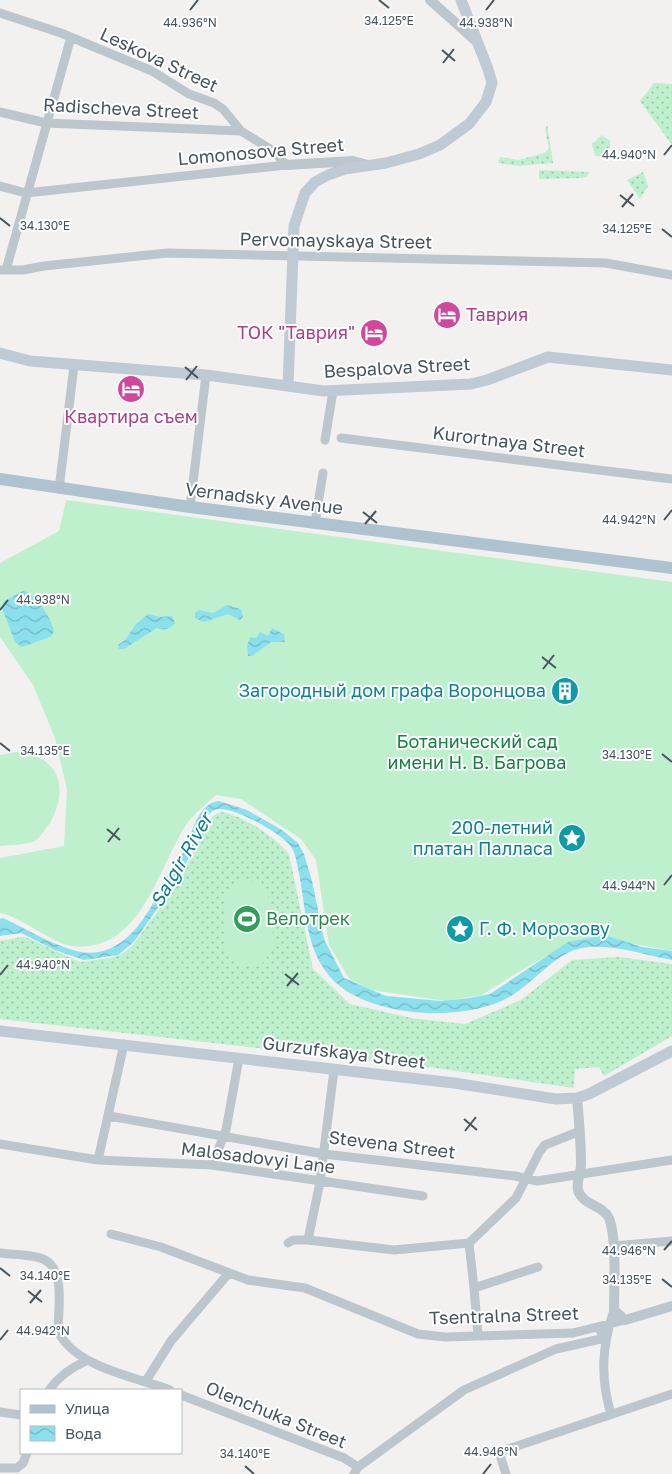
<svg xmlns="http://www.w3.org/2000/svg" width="672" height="1474" font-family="'Golos Text',sans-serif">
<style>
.grass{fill:url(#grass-dots)}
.garden{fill:#bef0ce}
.water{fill:url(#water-waves)}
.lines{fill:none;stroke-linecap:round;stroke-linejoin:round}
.minor{stroke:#bbc6cd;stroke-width:9}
.tertiary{stroke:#bbc6cd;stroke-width:10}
.secondary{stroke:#becad4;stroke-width:11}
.primary{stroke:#afc2cf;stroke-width:12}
.ticks{fill:none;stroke:#47555e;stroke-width:2}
.labels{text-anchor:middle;stroke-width:4;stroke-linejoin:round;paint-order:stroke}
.street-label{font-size:18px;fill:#47555e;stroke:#fff}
.hotel-label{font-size:18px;fill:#b23c85;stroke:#fff;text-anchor:start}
.culture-label{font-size:18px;fill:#0d838f;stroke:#fff;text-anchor:end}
.park-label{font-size:18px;fill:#158244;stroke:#fff}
.leisure-label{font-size:18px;fill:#27864d;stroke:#fff;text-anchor:start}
.water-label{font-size:19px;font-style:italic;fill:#0b7d8f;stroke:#fff}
.ticks-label{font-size:12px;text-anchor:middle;fill:#47555e;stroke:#fff;stroke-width:4;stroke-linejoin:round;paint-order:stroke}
</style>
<defs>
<pattern id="grass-dots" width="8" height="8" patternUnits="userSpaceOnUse" patternTransform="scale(1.25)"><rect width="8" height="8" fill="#bef0ce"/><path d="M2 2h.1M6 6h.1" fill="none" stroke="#9cc5aa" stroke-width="1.8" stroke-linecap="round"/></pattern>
<pattern id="water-waves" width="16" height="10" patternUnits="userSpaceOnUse" patternTransform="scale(1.25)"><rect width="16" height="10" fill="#8be0ee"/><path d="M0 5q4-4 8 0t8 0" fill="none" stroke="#73b8c4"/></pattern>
</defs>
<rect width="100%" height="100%" fill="#f3f0f0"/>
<path class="grass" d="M 654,83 L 672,84 L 672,145 L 640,101 Z
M 547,124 L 553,163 L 519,166 L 498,163 L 500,157 L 518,160 L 545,153 L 549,148 L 545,130 Z
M 602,135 L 610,141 L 610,155 L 606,157 L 595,156 L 592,144 Z
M 539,170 L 590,172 L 586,177 L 582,178 L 539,179 Z
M 643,172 L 648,186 L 640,199 L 627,180 Z
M 222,812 C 246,817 273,836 289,854 L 313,969 L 350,1004 L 411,1018 L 465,1024 L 521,1000 L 572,960 L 619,957 L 672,964 L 672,1036 L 604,1076 L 599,1067 L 575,1069 L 574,1088 L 436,1068 L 0,1019 L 0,941 L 21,937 L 28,938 L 80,962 L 110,958 L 122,954 L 133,945 L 176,886 L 210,819 L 214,815 Z"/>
<path class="garden" d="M 66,500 L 672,582 L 672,951 L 634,944 L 569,944 L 520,971 L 482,995 L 445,1001 L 372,990 L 350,980 L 329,945 L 316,860 L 301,839 L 241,799 L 216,795 C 205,805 192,815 184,828 C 157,872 139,954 72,946 C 51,943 22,917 0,913 L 0,858 L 64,846 L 67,790 L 55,738 L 33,685 L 0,637 L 0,563 L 59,531 Z
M 22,751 C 62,761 68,790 50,823 C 46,828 40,838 35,841 C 26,845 10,845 0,846 L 0,755 Z
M 244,881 L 255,882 L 268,893 L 274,943 L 265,961 L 257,966 L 241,966 L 229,958 L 226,948 L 224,897 L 234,884 Z"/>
<path class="water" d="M 23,591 C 35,593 53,620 54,632 L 50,637 L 22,647 L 15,642 L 2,608 L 4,601 Z
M 227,605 L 241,609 L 243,617 L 240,620 L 228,614 L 204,622 L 195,618 L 195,613 L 199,610 L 213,613 Z
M 148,614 L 160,617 L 172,616 L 175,623 C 170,629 164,631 157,628 L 124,649 L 119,649 L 118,645 L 125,640 L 136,624 Z
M 272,628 L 284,634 L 285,642 L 271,642 L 252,656 L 248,656 L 247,646 L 250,637 L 256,638 L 260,632 L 268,636 Z
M 219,801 L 247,810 L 282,830 L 298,843 L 304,854 L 312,881 L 324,939 L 344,978 L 386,996 L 441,1001 L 470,998 L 490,994 L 568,942 L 605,935 L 642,947 L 672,951 L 672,960 C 643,955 612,943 582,948 C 558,951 533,983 511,996 C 469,1022 381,1018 341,987 C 305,959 307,914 299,873 C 297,865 296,855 292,848 C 284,834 235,808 220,809 C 214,809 211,812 207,816 L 181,875 L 134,942 L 118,955 L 84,960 L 55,950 L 21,933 L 0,936 L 0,919 L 3,918 C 26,929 51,944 76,951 C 124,963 150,912 167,876 C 172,867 180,860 184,851 C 192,835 197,803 219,801 Z"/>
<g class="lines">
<path class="minor" d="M 0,13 L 61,33 L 152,71 L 189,94 L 214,103 L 223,109 L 241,131 L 275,152 L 286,165
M 0,112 L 46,123 L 241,131
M 0,186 L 26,193 L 286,165
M 0,270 L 23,270 L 44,266 L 167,253 L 606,263 L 672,275
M 6,270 L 71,37
M 341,438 L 672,479
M 325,440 L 333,391
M 59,489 L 74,366
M 190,507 L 206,375
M 315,523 L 323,473
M 109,1116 L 324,1154 L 515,1176 L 537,1181 L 672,1160
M 0,1144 L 98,1160 L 212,1165 L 423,1196
M 98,1160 L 124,1044
M 212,1165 L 226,1130 L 239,1058
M 111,1234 L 161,1247 L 248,1280 L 305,1288 L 418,1334 L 445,1337 L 573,1333 L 625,1320
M 308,1240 L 320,1182 L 334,1070
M 288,1243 L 293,1240 L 308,1240 L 394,1250 L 469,1243 L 516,1198 L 540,1151 L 545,1145 L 580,1131
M 469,1243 L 474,1288
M 613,1246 L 672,1241
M 0,1253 C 13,1255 30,1254 43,1259 C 66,1268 58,1311 58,1331 C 74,1367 136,1377 170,1390
M 478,1335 L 474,1288 L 538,1267
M 146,1381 L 171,1341 L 228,1274
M 49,1390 C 59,1376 70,1368 86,1361
M 181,1395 L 344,1458 L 358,1467
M 0,1412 L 21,1415
M 611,1414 C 600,1377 602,1346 614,1310
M 0,1468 L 17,1468 L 23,1463 L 27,1453
M 354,1474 L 358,1467 L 464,1390 L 556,1349 L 605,1338 L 598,1327
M 506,1474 L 499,1452 L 672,1394"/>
<path class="tertiary" d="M 430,0 L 476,41
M 286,165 L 353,161 L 368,165
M 577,1098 C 579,1120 581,1142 581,1164 C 581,1173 576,1181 578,1190 C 582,1205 603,1205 609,1218 C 617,1238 614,1287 614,1310 L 625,1320 L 672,1306"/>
<path class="secondary" d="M 0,353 L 30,361 L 206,375 L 324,391 L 471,384 L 487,380 L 548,357 L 672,370
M 288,386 L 294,226 L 305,193 L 315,182 L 328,175 L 345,169 L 386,163 L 419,154 L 440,145 L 469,124 L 486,102 L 492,83 L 488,69 L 461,0
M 0,1031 L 454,1083 L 556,1099 L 577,1098 L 589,1094 L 672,1051"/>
<path class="primary" d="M 0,479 L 190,507 L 672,568"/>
</g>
<path class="ticks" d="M 379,0 L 389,8M 190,10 L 198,0M 486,10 L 494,0M 442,50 L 455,61M 443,63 L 454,49M 664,155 L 672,145M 620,195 L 634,206M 622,207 L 633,194M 0,218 L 10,226M 662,229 L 672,237M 185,367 L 198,378M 186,380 L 197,366M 363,512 L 377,523M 664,520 L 672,510M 365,524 L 376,511M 0,610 L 8,600M 542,657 L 556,668M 543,669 L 554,655M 0,743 L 10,751M 662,754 L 672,762M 107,829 L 120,840M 108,842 L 119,828M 664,885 L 672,875M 285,974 L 299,985M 0,975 L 8,965M 287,986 L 298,973M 464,1119 L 477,1130M 465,1131 L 476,1117M 664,1250 L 672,1241M 0,1268 L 10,1276M 662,1279 L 672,1287M 28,1291 L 42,1302M 30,1303 L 41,1290M 0,1340 L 8,1330M 245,1466 L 254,1474M 483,1474 L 491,1464"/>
<defs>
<g id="hotel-disc" transform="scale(1.4375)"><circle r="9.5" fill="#d1479c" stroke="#fff"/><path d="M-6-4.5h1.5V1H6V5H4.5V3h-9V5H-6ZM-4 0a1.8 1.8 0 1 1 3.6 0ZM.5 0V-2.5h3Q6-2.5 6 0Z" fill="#fff"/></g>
<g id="building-disc" transform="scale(1.4375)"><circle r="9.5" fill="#0f9aa8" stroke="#fff"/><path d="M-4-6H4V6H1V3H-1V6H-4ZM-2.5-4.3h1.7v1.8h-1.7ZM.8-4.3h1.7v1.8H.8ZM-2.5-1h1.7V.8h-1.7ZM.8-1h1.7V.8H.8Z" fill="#fff"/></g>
<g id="sight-disc" transform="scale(1.4375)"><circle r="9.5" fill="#0f9aa8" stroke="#fff"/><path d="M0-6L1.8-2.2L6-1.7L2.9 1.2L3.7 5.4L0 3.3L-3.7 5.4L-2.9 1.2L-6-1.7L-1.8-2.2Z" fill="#fff"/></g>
<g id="stadium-disc" transform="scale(1.4375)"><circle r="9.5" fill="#2e9e5b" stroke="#fff"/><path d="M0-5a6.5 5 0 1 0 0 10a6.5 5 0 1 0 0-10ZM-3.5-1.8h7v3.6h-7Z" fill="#fff"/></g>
</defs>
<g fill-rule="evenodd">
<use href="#hotel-disc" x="447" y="315"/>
<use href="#hotel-disc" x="374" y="333"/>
<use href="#hotel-disc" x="131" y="389"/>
<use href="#building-disc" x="565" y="691"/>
<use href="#sight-disc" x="572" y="838"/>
<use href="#stadium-disc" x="247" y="919"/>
<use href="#sight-disc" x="460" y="929"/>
</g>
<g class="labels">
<g class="street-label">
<text transform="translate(159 60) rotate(25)" y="6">Leskova Street</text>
<text transform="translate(121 109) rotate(3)" y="6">Radischeva Street</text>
<text transform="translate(261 152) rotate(-5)" y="6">Lomonosova Street</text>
<text transform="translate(336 241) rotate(1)" y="6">Pervomayskaya Street</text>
<text transform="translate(397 368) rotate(-3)" y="6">Bespalova Street</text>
<text transform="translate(509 442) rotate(7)" y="6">Kurortnaya Street</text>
<text transform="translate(264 499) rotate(7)" y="6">Vernadsky Avenue</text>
<text transform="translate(344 1053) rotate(7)" y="6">Gurzufskaya Street</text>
<text transform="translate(392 1145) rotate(7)" y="6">Stevena Street</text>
<text transform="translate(258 1158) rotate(7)" y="6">Malosadovyi Lane</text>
<text transform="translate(504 1316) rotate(-2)" y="6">Tsentralna Street</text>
<text transform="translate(276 1415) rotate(22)" y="6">Olenchuka Street</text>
</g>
<g class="hotel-label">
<text x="466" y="321">Таврия</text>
<text x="355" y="339" text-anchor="end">ТОК "Таврия"</text>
<text x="131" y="423" text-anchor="middle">Квартира съем</text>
</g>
<g class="culture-label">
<text x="546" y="697">Загородный дом графа Воронцова</text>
<text x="553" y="834">200-летний<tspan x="553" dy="21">платан Палласа</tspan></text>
<text x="479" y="935" text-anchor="start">Г. Ф. Морозову</text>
</g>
<g class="park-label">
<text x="477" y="748">Ботанический сад<tspan x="477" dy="21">имени Н. В. Багрова</tspan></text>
</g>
<g class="leisure-label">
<text x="266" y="925">Велотрек</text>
</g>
<g class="water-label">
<text transform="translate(181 860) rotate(-60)" y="7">Salgir River</text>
</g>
</g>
<g class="ticks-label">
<text x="389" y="25">34.125°E</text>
<text x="190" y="27">44.936°N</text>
<text x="486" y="27">44.938°N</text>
<text x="629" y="159">44.940°N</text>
<text x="45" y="230">34.130°E</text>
<text x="627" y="233">34.125°E</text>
<text x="629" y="524">44.942°N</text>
<text x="43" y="604">44.938°N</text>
<text x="45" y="755">34.135°E</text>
<text x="627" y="759">34.130°E</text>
<text x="629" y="890">44.944°N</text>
<text x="43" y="969">44.940°N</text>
<text x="629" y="1255">44.946°N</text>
<text x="45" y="1280">34.140°E</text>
<text x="627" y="1284">34.135°E</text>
<text x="43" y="1335">44.942°N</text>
<text x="491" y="1456">44.946°N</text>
<text x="245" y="1458">34.140°E</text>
</g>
<rect x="20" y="1389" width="162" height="65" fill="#ffffff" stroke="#b5bbbf"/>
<rect x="30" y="1405" width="25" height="8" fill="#afc2cf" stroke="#b5bbbf"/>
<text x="65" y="1414" font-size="15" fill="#47555e">Улица</text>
<rect x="30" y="1426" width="25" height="15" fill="url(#water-waves)" stroke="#b5bbbf"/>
<text x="65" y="1439" font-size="15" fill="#47555e">Вода</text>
</svg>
